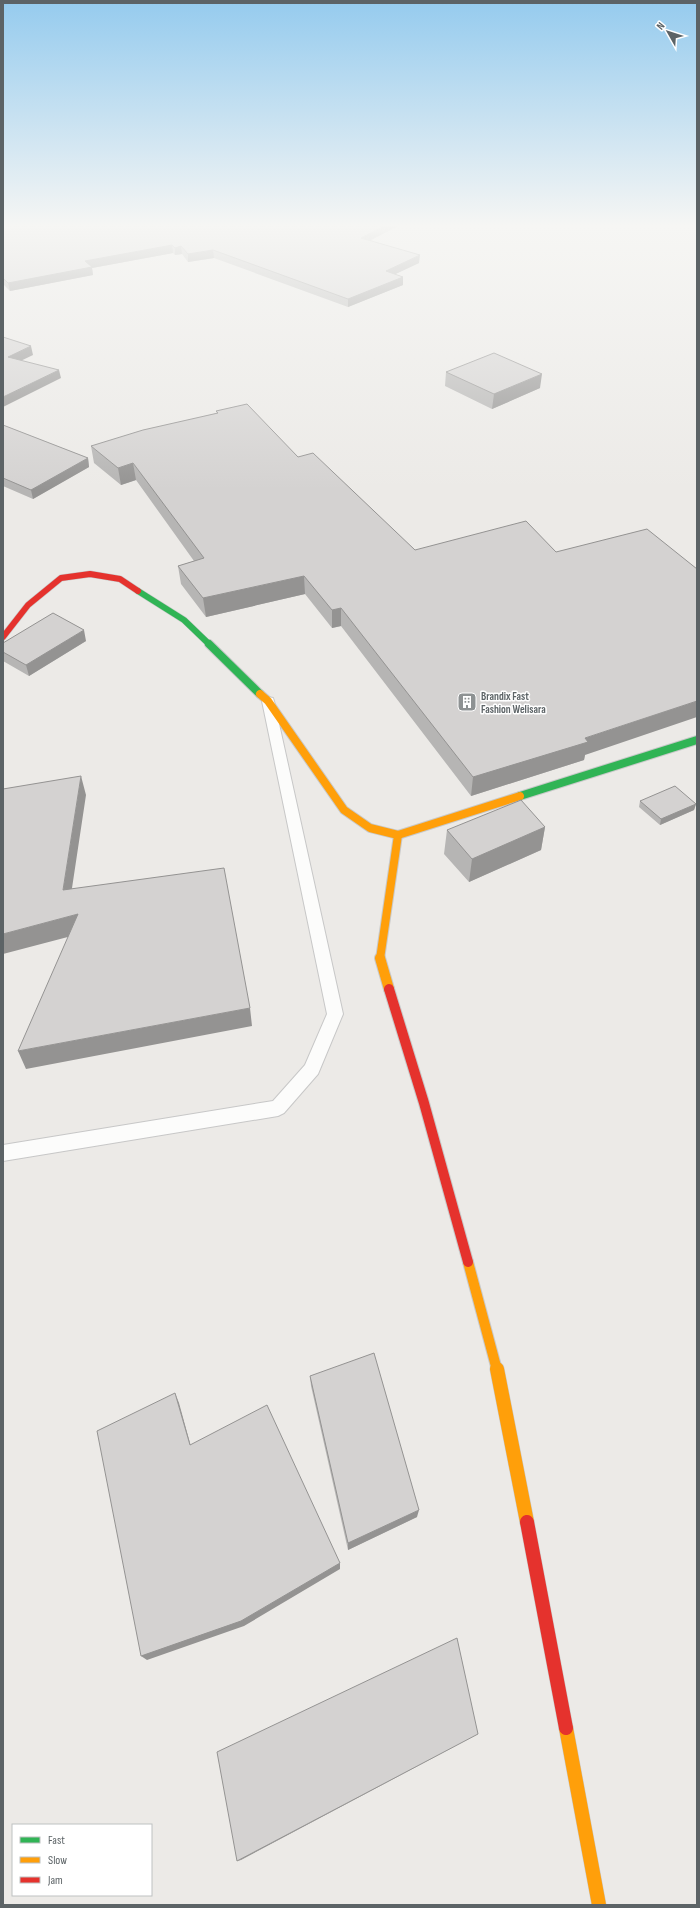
<svg xmlns="http://www.w3.org/2000/svg" width="700" height="1908" font-family="'Sofia Sans Condensed',sans-serif">
<style>
.lines{fill:none;stroke-linecap:round;stroke-linejoin:round}
.lane-casing{stroke:#c7c7c7;stroke-width:2}
.fast-far1-casing{stroke:#c8c9c9;stroke-width:7}
.fast-casing{stroke:#c8c9c9;stroke-width:10}
.slow-far2-casing{stroke:#c8c9c9;stroke-width:10}
.slow-far1-casing{stroke:#c8c9c9;stroke-width:12}
.slow-casing{stroke:#c8c9c9;stroke-width:15}
.jam-far2-casing{stroke:#c8c9c9;stroke-width:7}
.jam-far1-casing{stroke:#c8c9c9;stroke-width:12}
.jam-casing{stroke:#c8c9c9;stroke-width:15}
.lane{fill:#fcfcfb;fill-rule:evenodd}
.fast-far1{stroke:#30b455;stroke-width:6}
.fast{stroke:#30b455;stroke-width:8}
.slow-far2{stroke:#ff9f0a;stroke-width:8}
.slow-far1{stroke:#ff9f0a;stroke-width:10}
.slow{stroke:#ff9f0a;stroke-width:14}
.jam-far2{stroke:#e5322d;stroke-width:6}
.jam-far1{stroke:#e5322d;stroke-width:10}
.jam{stroke:#e5322d;stroke-width:14}
.wall{fill:#b6b5b4}
.shaded-wall{fill:#949392}
.building{fill:#d4d2d1;stroke:#949392}
.labels{text-anchor:middle;stroke-width:3;stroke-linejoin:round;paint-order:stroke}
.poi-label{font-size:11px;font-weight:bold;fill:#5c6366;stroke:#fff;text-anchor:start}
</style>
<rect width="100%" height="100%" fill="#eceae7"/>
<g class="lines">
<g class="lane-casing">
<path id="lane" d="M 268,697 L 273,698 L 274,701 L 343,1014 L 318,1074 L 284,1113 L 278,1116 L 3,1161 L 3,1145 L 273,1101 L 305,1065 L 327,1014 L 262,701 L 263,698 Z"/>
</g>
<g class="fast-far1-casing">
<path id="fast-far1" d="M 138,591 L 184,620 L 210,645"/>
</g>
<g class="fast-casing">
<path id="fast" d="M 209,644 L 260,694
M 520,796 L 697,740"/>
</g>
<g class="slow-far2-casing">
<path id="slow-far2" d="M 260,694 L 268,701 L 344,810 L 370,828 L 398,835 L 520,796
M 380,959 L 398,835"/>
</g>
<g class="slow-far1-casing">
<path id="slow-far1" d="M 380,958 L 389,989
M 468,1262 L 497,1370"/>
</g>
<g class="slow-casing">
<path id="slow" d="M 497,1369 L 527,1522
M 566,1728 L 599,1905"/>
</g>
<g class="jam-far2-casing">
<path id="jam-far2" d="M 3,637 L 28,605 L 61,578 L 90,574 L 120,579 L 138,591"/>
</g>
<g class="jam-far1-casing">
<path id="jam-far1" d="M 389,989 L 424,1103 L 468,1262"/>
</g>
<g class="jam-casing">
<path id="jam" d="M 527,1522 L 566,1728"/>
</g>
<use href="#lane" class="lane"/>
<use href="#fast-far1" class="fast-far1"/>
<use href="#fast" class="fast"/>
<use href="#slow-far2" class="slow-far2"/>
<use href="#slow-far1" class="slow-far1"/>
<use href="#slow" class="slow"/>
<use href="#jam-far2" class="jam-far2"/>
<use href="#jam-far1" class="jam-far1"/>
<use href="#jam" class="jam"/>
</g>
<path class="wall" d="M 3,223 L 49,226 L 67,223 L 404,223 L 371,240 L 419,263 L 395,274 L 403,277 L 403,285 L 348,307 L 214,258 L 188,262 L 182,254 L 175,255 L 173,253 L 92,268 L 93,275 L 10,291 L 3,284 Z
M 446,372 L 540,388 L 492,409 L 445,386 Z
M 216,411 L 585,755 L 584,760 L 471,796 L 341,626 L 332,628 L 305,594 L 206,617 L 181,584 L 178,566 L 194,561 L 136,480 L 121,485 L 94,463 L 91,446 L 217,413 Z
M 3,425 L 88,458 L 89,467 L 33,499 L 3,486 Z
M 86,641 L 29,676 L 3,661 L 3,643 Z
M 640,801 L 696,804 L 694,810 L 660,825 L 639,807 Z
M 545,827 L 541,850 L 469,882 L 444,854 L 447,830 Z
M 310,1376 L 417,1517 L 348,1550 L 311,1386 Z"/>
<path class="shaded-wall" d="M 390,223 L 404,223 L 361,245 L 361,238 Z
M 172,245 L 173,253 L 92,268 L 93,275 L 10,291 L 8,283 L 85,261 Z
M 181,246 L 182,254 L 175,255 L 175,248 Z
M 213,250 L 214,258 L 188,262 L 188,254 Z
M 420,255 L 419,263 L 385,279 L 386,271 Z
M 403,277 L 403,285 L 348,307 L 348,299 Z
M 31,346 L 33,355 L 10,366 L 8,357 Z
M 59,370 L 61,378 L 3,407 L 3,397 Z
M 542,374 L 540,388 L 492,409 L 494,394 Z
M 88,458 L 89,467 L 33,499 L 31,490 Z
M 133,463 L 136,480 L 121,485 L 118,468 Z
M 304,576 L 305,594 L 206,617 L 203,598 Z
M 341,608 L 341,626 L 332,628 L 332,610 Z
M 84,630 L 86,641 L 29,676 L 26,665 Z
M 697,701 L 697,717 L 585,755 L 584,760 L 471,796 L 473,777 L 585,738 Z
M 81,776 L 86,795 L 69,908 L 63,890 Z
M 696,804 L 694,810 L 660,825 L 661,819 Z
M 545,827 L 541,850 L 469,882 L 472,859 Z
M 78,914 L 83,933 L 3,954 L 3,934 Z
M 250,1008 L 252,1026 L 26,1069 L 18,1051 Z
M 175,1393 L 179,1403 L 193,1454 L 190,1445 Z
M 419,1510 L 417,1517 L 348,1550 L 348,1543 Z
M 340,1563 L 340,1569 L 244,1626 L 147,1660 L 141,1656 Z
M 478,1734 L 241,1860 L 237,1861 Z"/>
<path class="building" d="M 3,223 L 38,223 L 49,226 L 67,223 L 390,223 L 361,238 L 420,255 L 386,271 L 403,277 L 348,299 L 213,250 L 188,254 L 181,246 L 175,248 L 172,245 L 85,261 L 92,267 L 8,283 L 3,278 Z
M 3,337 L 31,346 L 8,357 L 59,370 L 3,397 Z
M 494,353 L 542,374 L 494,394 L 446,372 Z
M 247,404 L 298,457 L 313,453 L 415,550 L 526,521 L 556,552 L 647,529 L 697,569 L 697,701 L 585,738 L 588,742 L 473,777 L 341,608 L 332,610 L 304,576 L 203,598 L 178,566 L 204,558 L 133,463 L 118,468 L 91,446 L 143,430 L 218,413 L 216,411 Z
M 3,425 L 88,458 L 31,490 L 3,478 Z
M 53,613 L 84,630 L 26,665 L 3,652 L 3,643 Z
M 81,776 L 63,890 L 224,868 L 250,1008 L 18,1051 L 78,914 L 3,934 L 3,789 Z
M 675,786 L 696,804 L 661,819 L 640,801 Z
M 521,800 L 545,827 L 472,859 L 447,830 Z
M 374,1353 L 419,1510 L 348,1543 L 310,1376 Z
M 175,1393 L 190,1445 L 267,1405 L 340,1563 L 241,1621 L 141,1656 L 97,1431 Z
M 457,1638 L 478,1734 L 237,1861 L 217,1752 Z"/>
<linearGradient id="sky" x2="0" y2="1"><stop stop-color="#95cbee"/><stop offset="0.46" stop-color="#f6f6f4"/><stop offset="1" stop-color="#f6f6f4" stop-opacity="0"/></linearGradient>
<rect width="700" height="490" fill="url(#sky)"/>
<defs>
<g id="building-square" transform="scale(1)"><rect x="-9" y="-9" width="18" height="18" rx="4" fill="#8e9293" stroke="#fff"/><path d="M-4-6H4V6H1V3H-1V6H-4ZM-2.5-4.3h1.7v1.8h-1.7ZM.8-4.3h1.7v1.8H.8ZM-2.5-1h1.7V.8h-1.7ZM.8-1h1.7V.8H.8Z" fill="#fff"/></g>
</defs>
<g fill-rule="evenodd">
<use href="#building-square" x="467" y="702"/>
</g>
<g class="labels">
<g class="poi-label">
<text x="481" y="700">Brandix Fast<tspan x="481" dy="13">Fashion Welisara</tspan></text>
</g>
</g>
<rect width="700" height="1908" fill="none" stroke="#5c6366" stroke-width="8"/>
<rect x="12" y="1824" width="140" height="72" fill="#ffffff" stroke="#bec1c2"/>
<rect x="20" y="1837" width="20" height="6" fill="#30b455" stroke="#bec1c2"/>
<text x="48" y="1844" font-size="12" fill="#5c6366">Fast</text>
<rect x="20" y="1857" width="20" height="6" fill="#ff9f0a" stroke="#bec1c2"/>
<text x="48" y="1864" font-size="12" fill="#5c6366">Slow</text>
<rect x="20" y="1877" width="20" height="6" fill="#e5322d" stroke="#bec1c2"/>
<text x="48" y="1884" font-size="12" fill="#5c6366">Jam</text>
<g transform="translate(668 32) rotate(309)" stroke="#ffffff" stroke-width="3" paint-order="stroke">
<path d="M0-3L7 15L0 10L-7 15Z" fill="#5c6366"/>
<text y="-6" font-size="11" font-weight="bold" text-anchor="middle" fill="#5c6366">N</text>
</g>
</svg>
